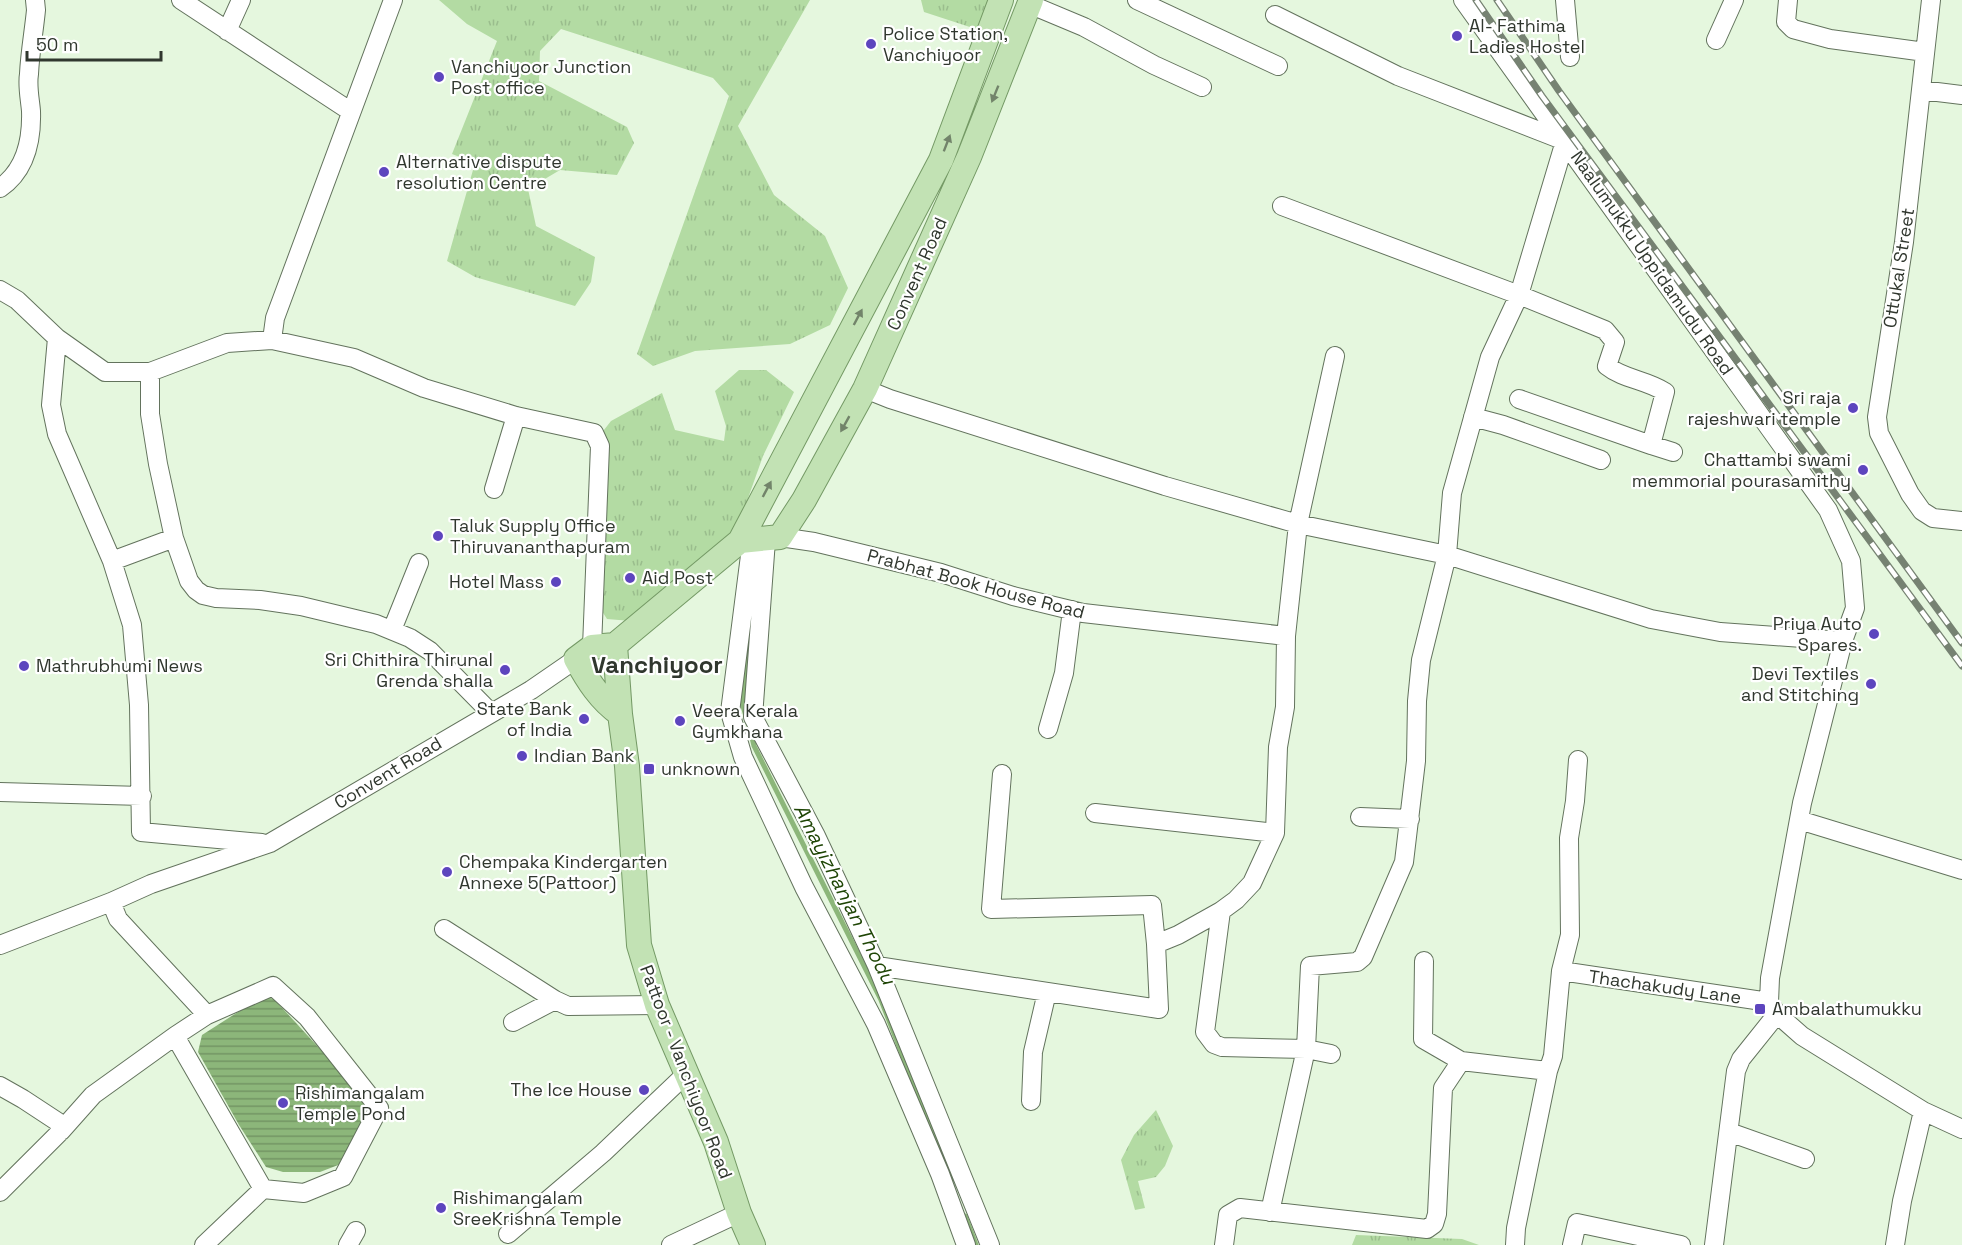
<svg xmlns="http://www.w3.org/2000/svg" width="1962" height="1245" font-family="'Space Grotesk',sans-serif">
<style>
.grass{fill:url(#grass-tufts)}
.water{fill:url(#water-rules)}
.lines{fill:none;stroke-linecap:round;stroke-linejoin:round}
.stream{stroke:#8cb67a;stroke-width:5}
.minor-casing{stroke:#63735d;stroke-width:20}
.major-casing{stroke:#749965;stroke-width:26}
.minor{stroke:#fff;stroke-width:18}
.major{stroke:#c2e2b4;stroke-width:24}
.rail-casing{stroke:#768272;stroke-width:7}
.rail{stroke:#fff;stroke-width:4.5;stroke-dasharray:14;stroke-linecap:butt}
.oneway{fill:#72846a}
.poi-dot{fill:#5d45be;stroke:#fff;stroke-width:2}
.labels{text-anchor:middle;stroke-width:4.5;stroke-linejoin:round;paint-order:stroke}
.poi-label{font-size:18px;fill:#30372e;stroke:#fff;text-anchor:start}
.street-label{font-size:18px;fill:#30372e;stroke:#fff}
.water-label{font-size:20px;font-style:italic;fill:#1e4505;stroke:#fff}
.district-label{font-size:24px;font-weight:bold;fill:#30372e;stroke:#fff}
</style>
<defs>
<pattern id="grass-tufts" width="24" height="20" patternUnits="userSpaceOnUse" patternTransform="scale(1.5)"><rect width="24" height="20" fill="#b3dba3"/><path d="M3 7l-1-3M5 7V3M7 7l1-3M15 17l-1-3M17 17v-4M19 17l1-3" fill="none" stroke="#9abd8d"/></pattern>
<pattern id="water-rules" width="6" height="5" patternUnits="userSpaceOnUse" patternTransform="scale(1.5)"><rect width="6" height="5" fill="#8cb67a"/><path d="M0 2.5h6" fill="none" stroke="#739564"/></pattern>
</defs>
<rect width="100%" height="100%" fill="#e5f7de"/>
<path class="grass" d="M 439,0 L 810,0 L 738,126 L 774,195 L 825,236 L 848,288 L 830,325 L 790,344 L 695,351 L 653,366 L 637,354 L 729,96 L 713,78 L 561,29 L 540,51 L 539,81 L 627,127 L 634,143 L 617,175 L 560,170 L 528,189 L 536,226 L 595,257 L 591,282 L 575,306 L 475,277 L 447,261 L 475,163 L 452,154 L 497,41 L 467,24 Z
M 921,0 L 992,0 L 979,30 L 924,12 Z
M 739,370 L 766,370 L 794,392 L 763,456 L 736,532 L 631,621 L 607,619 L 600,608 L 593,444 L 611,421 L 662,393 L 675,430 L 724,441 L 726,426 L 715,391 Z
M 1156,1110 L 1173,1146 L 1165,1166 L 1156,1177 L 1138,1181 L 1145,1208 L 1135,1210 L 1121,1160 L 1134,1135 Z
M 1356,1235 L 1462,1239 L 1479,1245 L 1352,1245 Z"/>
<path class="water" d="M 263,996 L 274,999 L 355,1087 L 369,1107 L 363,1127 L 346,1162 L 320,1172 L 283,1172 L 266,1167 L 239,1125 L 198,1052 L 202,1035 Z"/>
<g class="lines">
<path class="stream" d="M 746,716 L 743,706 L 751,615
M 749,725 L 754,746 L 881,1000 L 940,1151
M 965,1216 L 976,1245"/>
<g class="minor-casing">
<path id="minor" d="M 181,0 L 350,111
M 1137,0 L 1278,66
M 1463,0 L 1828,510 L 1851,561 L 1855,608 L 1843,641 L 1802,803 L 1770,978 L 1769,1002 L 1777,1014 L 1802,1036 L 1923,1111 L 1962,1129
M 1565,0 L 1570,57
M 1788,0 L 1786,22 L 1793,29 L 1830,39 L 1925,52
M 1931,0 L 1904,242 L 1877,417 L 1879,433 L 1910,494 L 1922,511 L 1933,518 L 1962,521
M 1029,4 L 1084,27 L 1154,65 L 1202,87
M 1275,15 L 1398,76 L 1565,141
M 227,31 L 241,0
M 1716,40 L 1734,0
M 1921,90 L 1962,95
M 0,188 C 26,170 32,141 31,111 C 30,99 27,86 29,74 C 30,52 34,31 36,10 L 35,0
M 1282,206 L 1519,295 L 1605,330 L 1615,342 L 1607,366 C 1623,379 1647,380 1665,392 L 1651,445 L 1519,399
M 0,290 L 17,300 L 57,338 L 105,372 L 150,372 L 150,414 L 158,464 L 174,538 L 189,581 L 196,590 L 203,595 L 216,598 L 260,600 L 301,606 L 376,624 L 410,638 L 430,651 L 491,713
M 57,338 L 51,405 L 57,434 L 112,561 L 132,625 L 139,705 L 141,832 L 262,843
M 272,340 L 275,318 L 393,0
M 150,372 L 227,343 L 272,340 L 354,358 L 424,388 L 516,416 L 594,433 L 600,446 L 592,647
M 865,389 L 890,399 L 1165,486 L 1298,524 L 1447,555 L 1651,619 L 1720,632 L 1843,641
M 1473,417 L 1503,425 L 1601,460
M 1651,445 L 1673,452
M 494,489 L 516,416
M 780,537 L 814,542 L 941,573 L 1013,596 L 1083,613 L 1286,636 L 1285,707 L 1278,747 L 1275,833 L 1252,883 L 1236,900 L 1221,911 L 1178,935 L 1156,944
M 752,540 L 730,712 L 743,757 L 804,887 L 876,1024 L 940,1174 L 966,1245
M 766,540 L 753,717 L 816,836 L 877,966 L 990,1245
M 112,561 L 174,538
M 392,630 L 419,563
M 1286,636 L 1298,524 L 1335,356
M 1048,729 L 1064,673 L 1072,610
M 0,792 L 142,796
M 1095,813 L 1275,833
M 1360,817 L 1410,819
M 1799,820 L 1962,870
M 111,902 L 118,919 L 207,1015
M 1221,911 L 1205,1032 L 1214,1044 L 1222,1047 L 1306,1049 L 1331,1054
M 444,929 L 555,1000 L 568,1006 L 657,1005
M 0,945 L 111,902 L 151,884 L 270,843 L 531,690 L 576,659
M 1424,961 L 1423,1039 L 1461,1061
M 877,966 L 1159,1009 L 1156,944 L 1152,905 L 991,909 L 1002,774
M 1561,971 L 1769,1002
M 273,986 L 307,1017 L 379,1108 L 343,1177 L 304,1193 L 263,1189 L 175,1036 L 207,1015 Z
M 513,1022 L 555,1000
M 0,1086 L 23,1099 L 58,1122 L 61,1131
M 1031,1101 L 1033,1052 L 1047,992
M 1729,1132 L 1805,1159
M 0,1192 L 61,1131 L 93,1095 L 175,1036
M 1270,1212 L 1306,1049 L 1310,966 L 1357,962 L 1363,957 L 1404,862 L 1416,761 L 1417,701 L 1421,660 L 1447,555 L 1452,493 L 1490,357 L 1519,295 L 1565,141
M 508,1234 L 603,1153 L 686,1074
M 204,1245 L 263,1189
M 348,1245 L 356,1231
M 671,1245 L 739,1213
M 1224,1245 L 1228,1215 L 1240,1208 L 1427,1229 L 1434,1224 L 1437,1214 L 1443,1088 L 1461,1061 L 1548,1071 L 1553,1056 L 1561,971 L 1570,935 L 1569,838 L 1575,801 L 1578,760
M 1515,1245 L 1516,1228 L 1548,1071
M 1572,1245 L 1577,1223 L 1681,1245
M 1714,1245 L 1736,1071 L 1741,1059 L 1777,1014
M 1895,1245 L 1902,1201 L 1923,1111"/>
</g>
<g class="major-casing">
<path id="major" d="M 740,541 L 780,537 L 804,500 L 865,389 L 969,157 L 1031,0
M 615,645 L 620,714 L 627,766 L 639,945 L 657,1005 L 716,1142 L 739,1213 L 753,1245
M 620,714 C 600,700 588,681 576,659 L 592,647 L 615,645 L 740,541 L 941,160 L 1001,0"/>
</g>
<use href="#minor" class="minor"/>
<use href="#major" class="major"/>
<g class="rail-casing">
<path id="rail" d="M 1476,0 L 1542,96 L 1962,666
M 1497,0 L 1559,91 L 1962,643"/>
</g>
<use href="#rail" class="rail"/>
</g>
<defs><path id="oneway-solid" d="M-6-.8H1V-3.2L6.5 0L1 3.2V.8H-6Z" transform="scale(1.5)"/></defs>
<g class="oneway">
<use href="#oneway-solid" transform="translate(995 94) rotate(112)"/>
<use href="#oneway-solid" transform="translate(947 143) rotate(-69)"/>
<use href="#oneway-solid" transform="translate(858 317) rotate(-62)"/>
<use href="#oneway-solid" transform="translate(845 424) rotate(119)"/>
<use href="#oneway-solid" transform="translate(767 489) rotate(-62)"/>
</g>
<g class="poi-dot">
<circle cx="1457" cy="36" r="6"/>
<circle cx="871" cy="44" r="6"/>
<circle cx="439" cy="77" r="6"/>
<circle cx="384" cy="172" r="6"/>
<circle cx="1853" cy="408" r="6"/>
<circle cx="1863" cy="470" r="6"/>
<circle cx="438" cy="536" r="6"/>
<circle cx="630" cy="578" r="6"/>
<circle cx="556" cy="582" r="6"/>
<circle cx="1874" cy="634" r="6"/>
<circle cx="24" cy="666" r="6"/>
<circle cx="505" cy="670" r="6"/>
<circle cx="1871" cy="684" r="6"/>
<circle cx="584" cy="719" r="6"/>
<circle cx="680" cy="721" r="6"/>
<circle cx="522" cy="756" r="6"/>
<rect x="643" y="763" width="12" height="12" rx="3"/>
<circle cx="447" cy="872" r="6"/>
<rect x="1754" y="1003" width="12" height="12" rx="3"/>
<circle cx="644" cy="1090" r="6"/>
<circle cx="283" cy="1103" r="6"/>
<circle cx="441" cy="1208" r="6"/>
</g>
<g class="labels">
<g class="poi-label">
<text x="1469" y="32">Al- Fathima<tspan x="1469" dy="21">Ladies Hostel</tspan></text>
<text x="883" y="40">Police Station,<tspan x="883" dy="21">Vanchiyoor</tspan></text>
<text x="451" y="73">Vanchiyoor Junction<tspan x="451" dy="21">Post office</tspan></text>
<text x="396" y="168">Alternative dispute<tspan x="396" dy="21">resolution Centre</tspan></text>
<text x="1841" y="404" text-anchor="end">Sri raja<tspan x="1841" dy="21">rajeshwari temple</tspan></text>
<text x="1851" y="466" text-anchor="end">Chattambi swami<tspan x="1851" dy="21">memmorial pourasamithy</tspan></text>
<text x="450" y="532">Taluk Supply Office<tspan x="450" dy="21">Thiruvananthapuram</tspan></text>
<text x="642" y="584">Aid Post</text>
<text x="544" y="588" text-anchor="end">Hotel Mass</text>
<text x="1862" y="630" text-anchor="end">Priya Auto<tspan x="1862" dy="21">Spares.</tspan></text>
<text x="493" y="666" text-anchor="end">Sri Chithira Thirunal<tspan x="493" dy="21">Grenda shalla</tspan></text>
<text x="36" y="672">Mathrubhumi News</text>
<text x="1859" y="680" text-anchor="end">Devi Textiles<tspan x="1859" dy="21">and Stitching</tspan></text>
<text x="572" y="715" text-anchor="end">State Bank<tspan x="572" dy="21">of India</tspan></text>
<text x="692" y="717">Veera Kerala<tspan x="692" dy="21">Gymkhana</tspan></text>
<text x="534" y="762">Indian Bank</text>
<text x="661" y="775">unknown</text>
<text x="459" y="868">Chempaka Kindergarten<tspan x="459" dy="21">Annexe 5(Pattoor)</tspan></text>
<text x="1772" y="1015">Ambalathumukku</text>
<text x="632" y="1096" text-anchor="end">The Ice House</text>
<text x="295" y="1099">Rishimangalam<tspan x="295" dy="21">Temple Pond</tspan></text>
<text x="453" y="1204">Rishimangalam<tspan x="453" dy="21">SreeKrishna Temple</tspan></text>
</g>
<g class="street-label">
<text transform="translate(1652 263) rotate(55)" y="6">Naalumukku Uppidamudu Road</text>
<text transform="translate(1899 268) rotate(-81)" y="6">Ottukal Street</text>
<text transform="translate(917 274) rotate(-66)" y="6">Convent Road</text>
<text transform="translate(976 584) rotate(15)" y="6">Prabhat Book House Road</text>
<text transform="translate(388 773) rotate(-31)" y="6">Convent Road</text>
<text transform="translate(1665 987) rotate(8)" y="6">Thachakudy Lane</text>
<text transform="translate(686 1072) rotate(69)" y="6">Pattoor - Vanchiyoor Road</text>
</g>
<g class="water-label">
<text transform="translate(845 894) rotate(63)" y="7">Amayizhanjan Thodu</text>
</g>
<g class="district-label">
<text x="657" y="673">Vanchiyoor</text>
</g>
</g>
<path d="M27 51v9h134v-9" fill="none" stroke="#30372e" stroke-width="3"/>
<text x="36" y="51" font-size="18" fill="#30372e" stroke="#ffffff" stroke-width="4.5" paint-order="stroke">50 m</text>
</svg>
